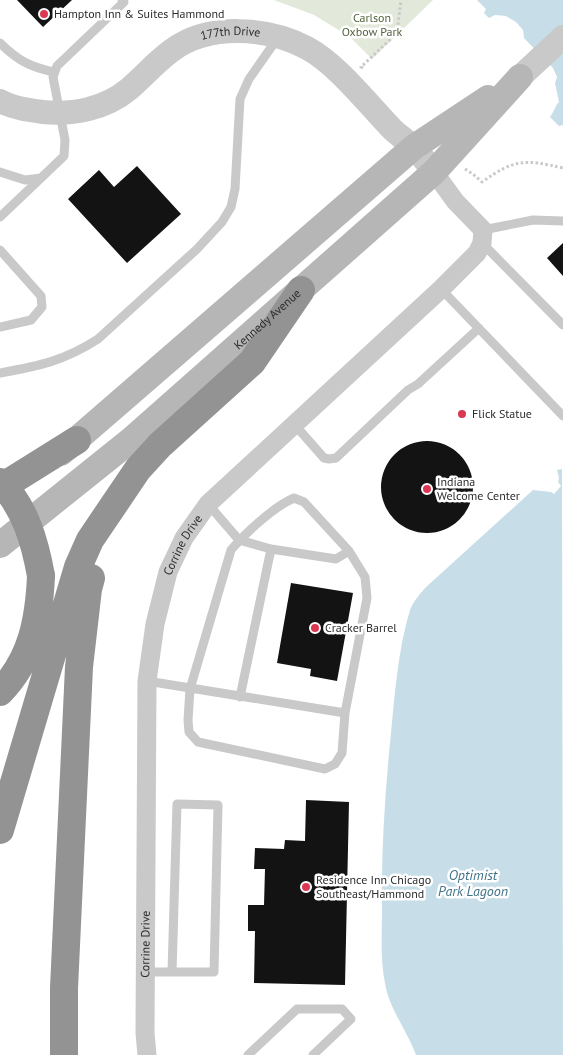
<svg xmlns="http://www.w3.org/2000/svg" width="563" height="1055" font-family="'PT Sans',sans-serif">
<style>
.green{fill:#e3e9da}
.water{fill:#c7dee8}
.building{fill:#131313}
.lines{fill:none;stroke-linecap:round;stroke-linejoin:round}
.path{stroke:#c9c9c9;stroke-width:3;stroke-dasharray:2.5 2.5;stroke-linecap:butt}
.service{stroke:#c9c9c9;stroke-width:9}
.minor{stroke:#c9c9c9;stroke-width:19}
.tertiary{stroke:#c9c9c9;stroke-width:24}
.secondary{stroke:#b6b6b6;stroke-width:26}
.motorway{stroke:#939393;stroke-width:28}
.motorway-bridge{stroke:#939393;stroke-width:28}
.poi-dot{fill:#da3752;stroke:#fff;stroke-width:2}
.labels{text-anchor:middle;stroke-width:5;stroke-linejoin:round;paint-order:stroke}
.poi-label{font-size:12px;fill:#2c2c2c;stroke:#fff;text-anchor:start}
.park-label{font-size:12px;fill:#53643c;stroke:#fff}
.street-label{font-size:12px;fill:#2c2c2c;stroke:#fff}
.water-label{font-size:14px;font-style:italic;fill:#407288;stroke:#fff}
</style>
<rect width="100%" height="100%" fill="#fff"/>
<path class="green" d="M 274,0 L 433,0 L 372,59 L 350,37 L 314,15 Z"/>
<path class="water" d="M 477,0 L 563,0 L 563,125 L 559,126 L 550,117 C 554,112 555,106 559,102 L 555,83 L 557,77 L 553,68 L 524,38 L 523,30 L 516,22 L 506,16 L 495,15 L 489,18 L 484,13 L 486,9 Z
M 562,469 L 563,1055 L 416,1055 C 407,1030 389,1009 385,983 C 380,959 382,934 382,911 C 381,852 385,792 391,733 C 395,692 398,650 410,610 C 413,602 419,595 425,588 L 533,490 L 551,492 L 554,494 L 561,486 L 558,482 L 559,478 L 557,470 Z"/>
<path class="building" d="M 17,0 L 72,0 L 43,27 Z
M 137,166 L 181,214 L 127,263 L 68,199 L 99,170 L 114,187 Z
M 563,243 L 563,276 L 547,258 Z
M381 487a46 46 0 1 1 92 0a46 46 0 1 1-92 0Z
M 291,583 L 353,593 L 337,681 L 310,676 L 311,669 L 277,663 Z
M 306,800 L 349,802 L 345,985 L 254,983 L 255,931 L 248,931 L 248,905 L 264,905 L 265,869 L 254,869 L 255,848 L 284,849 L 285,840 L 305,841 Z"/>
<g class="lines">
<path class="path" d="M 363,68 L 361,67 L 397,33 L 401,0
M 465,169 L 473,174 L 482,182 C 515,159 524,159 563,168"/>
<path class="service" d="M 0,43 C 17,60 30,67 54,72
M 0,172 L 25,180 L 41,178 L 64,156 L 65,140 L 53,77 L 57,66 L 124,2 L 122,0
M 0,217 L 41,178
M 483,230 L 533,220 L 563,221
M 482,243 L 563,325
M 0,250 L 41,296 L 42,307 L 31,320 L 0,327
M 441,289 L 563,416
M 0,373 C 39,366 64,361 98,339 L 197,249 L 222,222 L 231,207 L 235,189 L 240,99 L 249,79 L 277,39
M 294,424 L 324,458 L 329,459 L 336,458 L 408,390 L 418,384 L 479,328
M 294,498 L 304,502 L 349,551 L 365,577 L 367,598 L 345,713 L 342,753 L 335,764 L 325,769 L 198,742 L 189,732 L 188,720 L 190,689 L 231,550 C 245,533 275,506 294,498 Z
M 208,504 L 239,540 L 271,549 L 336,559 L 349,551
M 147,681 L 345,713
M 240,697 L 271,549
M 146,972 L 214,972 L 218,805 L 177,804 L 172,972
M 248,1055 L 297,1009 L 342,1009 L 351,1019 L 313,1055"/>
<path class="minor" id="s1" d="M 147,1055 L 145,1033 L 147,681 L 155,624 L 168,572 L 184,538 L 208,504 L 441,289 L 477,253 L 482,243 L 483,230 L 455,201 L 434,172"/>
<g class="tertiary">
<path d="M 520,77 L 563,37"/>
<path id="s2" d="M 0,101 C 13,108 28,110 43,112 C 73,115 105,109 129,89 C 143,77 156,62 171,51 C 208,23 268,27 307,48 C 337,64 368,104 392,129 C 399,136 408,141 415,149 C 422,156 428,164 434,172"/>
</g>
<g class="secondary">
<path d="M 61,453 L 414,147 L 488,98"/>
<path id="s3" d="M 0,545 L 131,440 L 434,172 L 520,77"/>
</g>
<path class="motorway" d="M 0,488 L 77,440
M 0,692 C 32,659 39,620 41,576
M 0,830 L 78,567 L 90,540 L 138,469 L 160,445 L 252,362 L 301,290
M 64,1055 L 64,988 L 79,667 L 88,589 L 91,578"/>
<path class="motorway-bridge" d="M 0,482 C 25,507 35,542 41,576"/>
</g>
<g class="poi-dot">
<circle cx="44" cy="14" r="5"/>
<circle cx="462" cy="414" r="5"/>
<circle cx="427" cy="489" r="5"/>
<circle cx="315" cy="628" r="5"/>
<circle cx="306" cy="887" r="5"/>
</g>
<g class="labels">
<g class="poi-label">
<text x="54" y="18">Hampton Inn &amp; Suites Hammond</text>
<text x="472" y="418">Flick Statue</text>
<text x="437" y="486">Indiana<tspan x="437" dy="14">Welcome Center</tspan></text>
<text x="325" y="632">Cracker Barrel</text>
<text x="316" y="884">Residence Inn Chicago<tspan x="316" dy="14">Southeast/Hammond</tspan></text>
</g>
<g class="park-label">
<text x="372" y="22">Carlson<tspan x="372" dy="14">Oxbow Park</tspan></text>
</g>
<g class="street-label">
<text dy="4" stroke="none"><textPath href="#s2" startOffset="256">177th Drive</textPath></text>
<text dy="4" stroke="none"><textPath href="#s3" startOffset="350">Kennedy Avenue</textPath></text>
<text dy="4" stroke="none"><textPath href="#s1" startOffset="516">Corrine Drive</textPath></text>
<text dy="4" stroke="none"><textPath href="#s1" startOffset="111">Corrine Drive</textPath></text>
</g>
<g class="water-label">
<text x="473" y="880">Optimist<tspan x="473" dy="16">Park Lagoon</tspan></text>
</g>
</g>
</svg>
